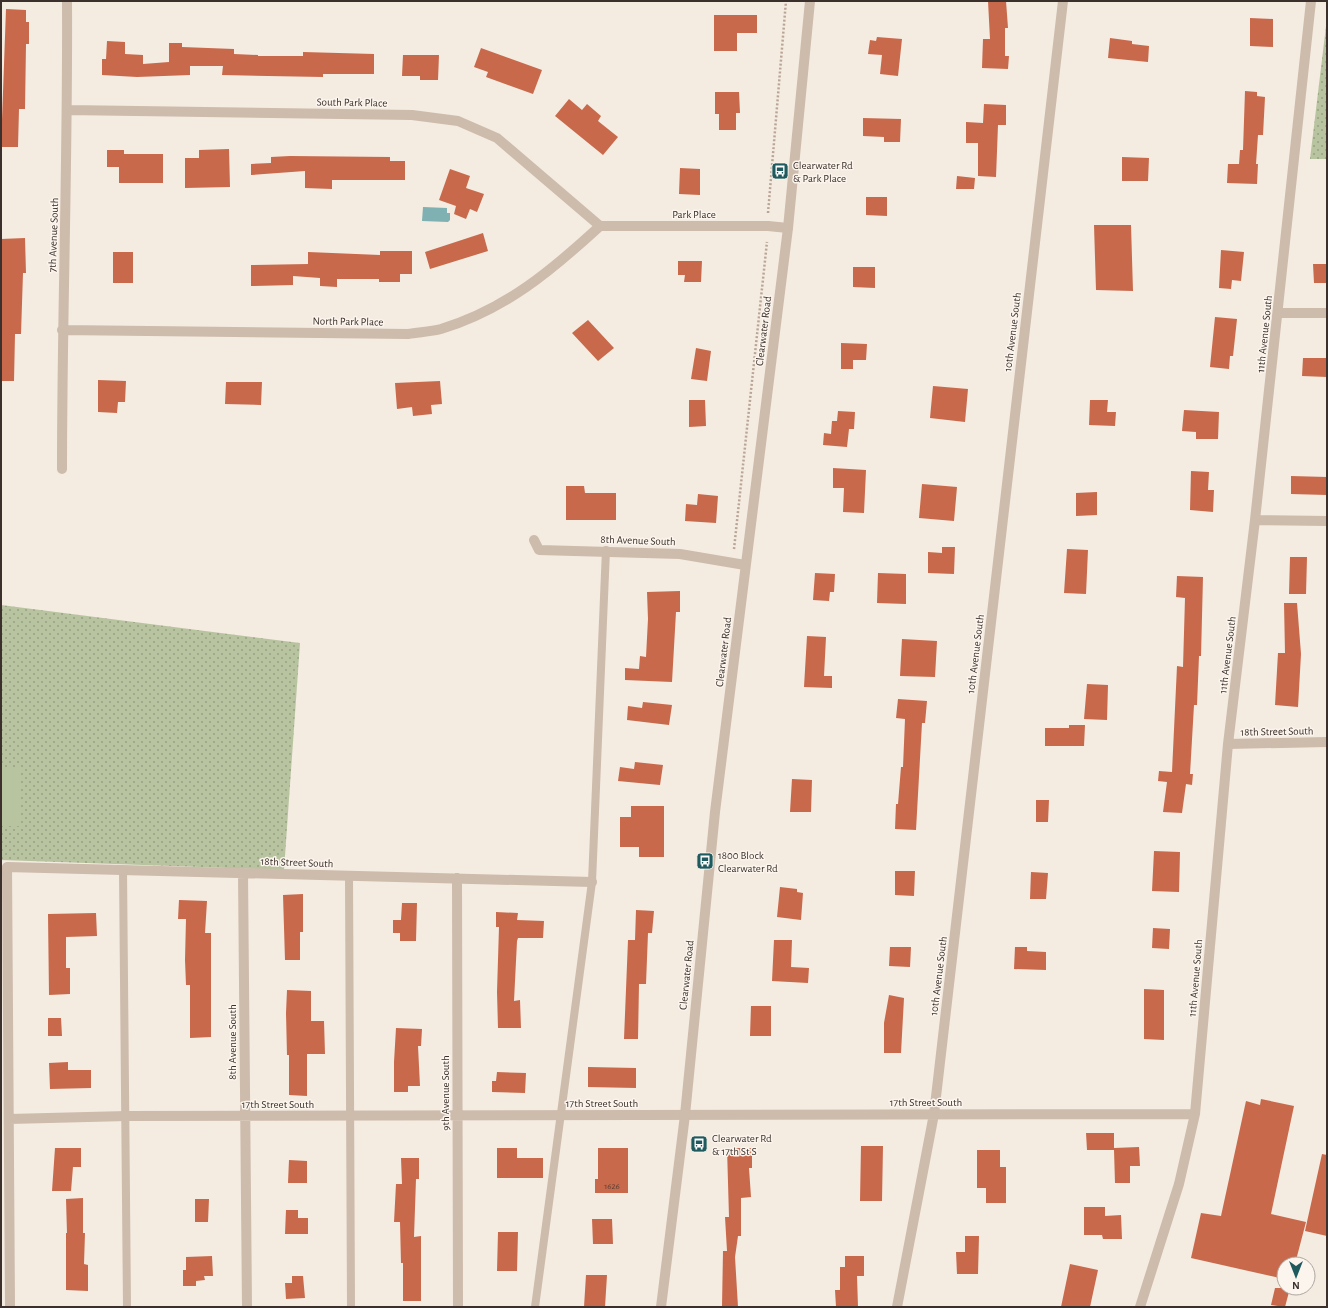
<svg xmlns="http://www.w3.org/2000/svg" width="1328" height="1308" font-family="'Alegreya Sans',sans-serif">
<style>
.park{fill:url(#park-dots)}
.garden{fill:#b8c4a0}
.water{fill:#7fb0b2}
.building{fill:#c8694b}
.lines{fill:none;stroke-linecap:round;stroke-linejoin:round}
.path{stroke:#b9a596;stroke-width:2.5;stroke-dasharray:2 2;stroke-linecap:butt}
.service{stroke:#cdbbac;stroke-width:8}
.minor{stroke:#cdbbac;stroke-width:10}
.tertiary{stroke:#cdbbac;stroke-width:10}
.labels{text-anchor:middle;stroke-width:3;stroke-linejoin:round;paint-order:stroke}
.number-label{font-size:9px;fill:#5e3e33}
.street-label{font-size:11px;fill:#3b302b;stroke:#fbf5ee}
.poi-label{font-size:11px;fill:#3b302b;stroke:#fbf5ee;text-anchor:start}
</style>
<defs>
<pattern id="park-dots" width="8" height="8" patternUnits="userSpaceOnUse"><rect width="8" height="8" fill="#b8c4a0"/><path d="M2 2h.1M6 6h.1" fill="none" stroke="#97a083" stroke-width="1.8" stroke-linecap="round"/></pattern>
</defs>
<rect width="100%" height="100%" fill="#f4ebe1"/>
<path class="park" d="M 1327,18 L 1327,159 L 1310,159 Z
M 1,605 L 300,643 L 284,870 L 1,860 Z"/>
<path class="garden" d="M 1,767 L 21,767 L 21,826 L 1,826 Z"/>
<path class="water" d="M 423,207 L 447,208 L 447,213 L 450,213 L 450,220 L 448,222 L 422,221 Z"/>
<path class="building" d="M 988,1 L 1006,1 L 1008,28 L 1005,28 L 1005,56 L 1009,56 L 1008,69 L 982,68 L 983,39 L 990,39 Z
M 6,9 L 26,10 L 26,22 L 29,22 L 29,44 L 26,44 L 25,109 L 19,109 L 18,147 L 1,147 Z
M 714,15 L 757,15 L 757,33 L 737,33 L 737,51 L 714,51 Z
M 1250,18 L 1273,19 L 1273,47 L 1250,46 Z
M 877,37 L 902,39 L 898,76 L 880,74 L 882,55 L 868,54 L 870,40 L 876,41 Z
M 1110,38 L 1132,41 L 1132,44 L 1149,46 L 1148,62 L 1108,58 Z
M 107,41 L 125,42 L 125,54 L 143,55 L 143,64 L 169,62 L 169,43 L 182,43 L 182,47 L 234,49 L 234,54 L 258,55 L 258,56 L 303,56 L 303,52 L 374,54 L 374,74 L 323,74 L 323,77 L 222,75 L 223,66 L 190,66 L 190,75 L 137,77 L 102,75 L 102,59 L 106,59 Z
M 481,48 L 542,70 L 533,94 L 486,77 L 488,72 L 474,67 Z
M 403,55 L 439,55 L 438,80 L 420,80 L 420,76 L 402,76 Z
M 1245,91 L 1257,92 L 1257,96 L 1265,97 L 1263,135 L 1258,135 L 1256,164 L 1258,164 L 1257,184 L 1227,183 L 1228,164 L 1239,164 L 1240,150 L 1243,150 Z
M 715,92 L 739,92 L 740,113 L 736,113 L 736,130 L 719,130 L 719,114 L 715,114 Z
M 569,99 L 582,110 L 587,104 L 601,116 L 598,121 L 618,137 L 603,155 L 555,116 Z
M 984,104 L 1006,105 L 1006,125 L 998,125 L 996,177 L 978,176 L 978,143 L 966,143 L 966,122 L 983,123 Z
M 863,118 L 901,119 L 900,142 L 884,142 L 884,137 L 863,136 Z
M 229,149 L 230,187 L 185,188 L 185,158 L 199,158 L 199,150 Z
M 107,150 L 124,150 L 124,154 L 163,154 L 163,183 L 119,183 L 119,167 L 107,167 Z
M 290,156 L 390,157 L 390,161 L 405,161 L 405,180 L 332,180 L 332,189 L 305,188 L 305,171 L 251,175 L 251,164 L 271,163 L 271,157 Z
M 1122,157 L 1149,158 L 1148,181 L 1122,181 Z
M 680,168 L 700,169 L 700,195 L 679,194 Z
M 450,169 L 470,176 L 466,188 L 484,194 L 477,212 L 470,209 L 466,219 L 454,214 L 456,206 L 439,200 Z
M 957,176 L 975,178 L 974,189 L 956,189 Z
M 866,197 L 887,197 L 887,216 L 866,215 Z
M 1094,225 L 1131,225 L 1133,291 L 1096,290 Z
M 483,233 L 488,251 L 430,269 L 425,252 Z
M 25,238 L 26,273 L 23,273 L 21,334 L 15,334 L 14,381 L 1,381 L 1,239 Z
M 1221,250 L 1244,252 L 1241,281 L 1232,280 L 1231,289 L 1219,288 Z
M 380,251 L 412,251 L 412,274 L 400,274 L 400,282 L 379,282 L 379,279 L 337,279 L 337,287 L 320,286 L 320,278 L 293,276 L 293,285 L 251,286 L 251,265 L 308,264 L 308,252 L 380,255 Z
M 113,252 L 133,252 L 133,283 L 113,283 Z
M 678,261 L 702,261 L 701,282 L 684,282 L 685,275 L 678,275 Z
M 1313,264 L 1327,264 L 1327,283 L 1314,283 Z
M 853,267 L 875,267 L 875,288 L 853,287 Z
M 1215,317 L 1237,319 L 1233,356 L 1230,356 L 1229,369 L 1210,367 Z
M 588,320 L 614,348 L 598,361 L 572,333 Z
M 841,343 L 867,344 L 866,360 L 853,360 L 853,369 L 841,369 Z
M 696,348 L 711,351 L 707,381 L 691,379 Z
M 1303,358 L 1327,358 L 1327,377 L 1302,376 Z
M 98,380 L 126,381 L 125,402 L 118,402 L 117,413 L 98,412 Z
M 440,381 L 442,404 L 431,405 L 432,414 L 413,416 L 412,407 L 397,409 L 395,383 Z
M 226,382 L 262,382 L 261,405 L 225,404 Z
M 933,386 L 968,389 L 965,422 L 930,418 Z
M 689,400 L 705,400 L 706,426 L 689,427 Z
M 1090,400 L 1108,400 L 1107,412 L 1116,412 L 1115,426 L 1089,425 Z
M 1184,410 L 1219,412 L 1218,439 L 1196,439 L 1196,432 L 1182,431 Z
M 838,411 L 855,412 L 854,429 L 849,429 L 847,447 L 823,445 L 824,433 L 831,434 L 832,421 L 837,421 Z
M 833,468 L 866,470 L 864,513 L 843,512 L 844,488 L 833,488 Z
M 1191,471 L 1209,472 L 1208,490 L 1214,490 L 1213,512 L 1190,510 Z
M 1291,476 L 1327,477 L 1327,495 L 1291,494 Z
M 922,484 L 957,487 L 954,521 L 919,518 Z
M 566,486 L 584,486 L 585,493 L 616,493 L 616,520 L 566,520 Z
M 1097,492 L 1097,515 L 1076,516 L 1076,493 Z
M 698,494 L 718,496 L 716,523 L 685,521 L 686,504 L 697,505 Z
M 942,547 L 955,547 L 954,574 L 928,573 L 928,552 L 942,553 Z
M 1067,549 L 1088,550 L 1086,594 L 1064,593 Z
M 1290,557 L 1307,557 L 1306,594 L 1289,594 Z
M 815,573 L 835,574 L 834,592 L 830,592 L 829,601 L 813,600 Z
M 878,573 L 906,574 L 906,604 L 877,603 Z
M 1177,576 L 1203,577 L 1201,656 L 1199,656 L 1197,705 L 1194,705 L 1190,774 L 1193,774 L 1192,785 L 1186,784 L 1182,813 L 1163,812 L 1167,782 L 1158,781 L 1159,771 L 1172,772 L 1177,666 L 1183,667 L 1185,598 L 1176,597 Z
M 680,591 L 680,612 L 676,612 L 672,682 L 625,680 L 625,668 L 639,669 L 640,656 L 646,657 L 648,619 L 647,592 Z
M 1284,603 L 1297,603 L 1301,654 L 1298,707 L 1275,705 L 1278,653 L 1285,653 Z
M 807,636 L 826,637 L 824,676 L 832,676 L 832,688 L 804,687 Z
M 902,639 L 937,641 L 935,677 L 900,676 Z
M 1087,684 L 1108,685 L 1107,720 L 1084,719 Z
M 898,699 L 927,701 L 925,723 L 922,723 L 916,830 L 895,829 L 896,804 L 898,804 L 901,767 L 903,767 L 905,719 L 896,718 Z
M 643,702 L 672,705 L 669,725 L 627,720 L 628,706 L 642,708 Z
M 1069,725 L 1085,725 L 1084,746 L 1045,746 L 1045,728 L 1069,728 Z
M 635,762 L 663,765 L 660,785 L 618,781 L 620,767 L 634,769 Z
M 792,779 L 812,780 L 811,812 L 790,812 Z
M 1036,800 L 1049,800 L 1048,822 L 1036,822 Z
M 631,806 L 664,806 L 664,857 L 639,857 L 639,847 L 620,847 L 620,817 L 631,817 Z
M 1154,851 L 1180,852 L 1179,892 L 1152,891 Z
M 895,871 L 915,871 L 914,896 L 895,895 Z
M 1031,872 L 1048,873 L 1046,899 L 1030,899 Z
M 780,887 L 797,889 L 797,892 L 803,893 L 801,920 L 777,917 Z
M 303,894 L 303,932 L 300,932 L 300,960 L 285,960 L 283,895 Z
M 179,900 L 207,901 L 205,933 L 211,933 L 211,1037 L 190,1038 L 190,985 L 186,985 L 185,960 L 186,919 L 178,919 Z
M 402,903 L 417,903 L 416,941 L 400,941 L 400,933 L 393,933 L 393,920 L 401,920 Z
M 636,910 L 654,911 L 652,933 L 648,933 L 646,984 L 639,984 L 638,1039 L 624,1039 L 628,940 L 635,940 Z
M 496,912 L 518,913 L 517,920 L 544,921 L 543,938 L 518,938 L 517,941 L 514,1001 L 520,1000 L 521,1028 L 498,1028 L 497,992 L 499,927 L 496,927 Z
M 96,913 L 97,936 L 66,937 L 66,968 L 70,968 L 70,994 L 49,995 L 48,914 Z
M 1153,928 L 1170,929 L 1169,949 L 1152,948 Z
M 774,940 L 792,940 L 791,967 L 809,968 L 808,983 L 772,981 Z
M 890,947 L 911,947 L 910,967 L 889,966 Z
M 1015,947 L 1027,947 L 1027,951 L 1046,952 L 1046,970 L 1014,969 Z
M 1144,989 L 1164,990 L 1164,1040 L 1144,1039 Z
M 287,990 L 311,991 L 311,1021 L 324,1021 L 325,1054 L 307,1054 L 307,1096 L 289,1095 L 289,1055 L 287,1055 L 286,1013 Z
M 889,995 L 904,998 L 901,1053 L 884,1053 L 884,1023 Z
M 751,1006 L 771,1006 L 771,1036 L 750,1036 Z
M 48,1018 L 61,1018 L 62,1036 L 48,1036 Z
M 396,1028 L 422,1029 L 421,1046 L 418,1046 L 420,1086 L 408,1086 L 408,1092 L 394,1092 L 394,1062 Z
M 68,1062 L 68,1070 L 91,1070 L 91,1088 L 50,1089 L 49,1063 Z
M 588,1067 L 636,1068 L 636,1088 L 588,1087 Z
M 497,1072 L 526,1073 L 525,1093 L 492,1092 L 492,1081 L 496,1081 Z
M 1261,1099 L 1294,1106 L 1271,1214 L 1306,1222 L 1295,1264 L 1284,1264 L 1284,1279 L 1191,1258 L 1201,1213 L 1221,1216 L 1246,1101 L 1260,1105 Z
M 1086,1133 L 1114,1133 L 1114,1148 L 1139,1147 L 1140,1166 L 1130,1166 L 1130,1183 L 1115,1183 L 1114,1150 L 1087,1150 Z
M 861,1146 L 883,1146 L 882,1201 L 860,1201 Z
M 55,1148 L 81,1148 L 81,1167 L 73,1167 L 71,1191 L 52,1191 Z
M 497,1148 L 517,1148 L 517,1158 L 543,1158 L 543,1178 L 497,1178 Z
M 598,1148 L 628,1148 L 628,1193 L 595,1193 L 595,1179 L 598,1179 Z
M 727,1148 L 752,1148 L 752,1168 L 749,1168 L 751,1197 L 741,1198 L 741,1236 L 738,1236 L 735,1257 L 738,1307 L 722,1307 L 723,1251 L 727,1251 L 725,1217 L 729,1217 Z
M 977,1150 L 1000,1150 L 1000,1167 L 1006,1167 L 1006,1203 L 986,1203 L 986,1188 L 977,1188 Z
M 1322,1154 L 1327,1155 L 1327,1236 L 1305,1231 Z
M 401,1158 L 419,1158 L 419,1179 L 416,1179 L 414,1237 L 421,1236 L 421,1301 L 403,1301 L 403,1263 L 401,1263 L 400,1222 L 394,1222 L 396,1184 L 402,1184 Z
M 289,1160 L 307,1161 L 307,1183 L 288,1183 Z
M 83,1198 L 83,1233 L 85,1233 L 84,1264 L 88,1265 L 88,1291 L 66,1290 L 66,1233 L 67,1233 L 66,1199 Z
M 195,1199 L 209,1199 L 208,1222 L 195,1222 Z
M 1084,1207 L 1105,1207 L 1105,1216 L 1121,1215 L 1122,1239 L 1103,1239 L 1102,1235 L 1084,1235 Z
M 286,1210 L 298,1210 L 298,1218 L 308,1218 L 308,1234 L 285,1234 Z
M 592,1219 L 612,1219 L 613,1244 L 593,1244 Z
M 498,1232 L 518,1232 L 517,1271 L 497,1271 Z
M 965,1236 L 979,1236 L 978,1274 L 957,1274 L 956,1252 L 965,1252 Z
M 212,1256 L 213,1276 L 204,1276 L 205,1280 L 196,1281 L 196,1286 L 183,1286 L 183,1270 L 186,1270 L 186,1257 Z
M 845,1256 L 864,1256 L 864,1276 L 857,1276 L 858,1307 L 836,1307 L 835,1290 L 840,1290 L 840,1267 L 845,1267 Z
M 1070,1264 L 1098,1270 L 1090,1307 L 1061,1307 Z
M 586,1275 L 607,1275 L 605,1307 L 584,1307 Z
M 292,1276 L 303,1276 L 305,1298 L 286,1299 L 285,1283 L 292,1283 Z
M 1275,1288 L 1290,1288 L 1285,1307 L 1271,1305 Z"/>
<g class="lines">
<path class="path" d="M 768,213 L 786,1
M 734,549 L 767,242"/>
<path class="service" d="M 123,870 L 127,1307
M 349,876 L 351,1307
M 535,1307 L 592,882 L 606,550"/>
<path class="minor" d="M 68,110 L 412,115 L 458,121 L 497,138 L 600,226
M 600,226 L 768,226 L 788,228
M 1278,313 L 1327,313
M 62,330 L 408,334 C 418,332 430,332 441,329 C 506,309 551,271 600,226
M 62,469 C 62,313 68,157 67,1
M 1255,520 L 1327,521
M 534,540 L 539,550 L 680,554 L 745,565
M 1228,744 L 1327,742
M 243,873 L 247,1307
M 457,878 L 458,1307
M 9,1119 L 127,1116 L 1195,1114
M 10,1307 L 7,867 L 592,882
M 897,1307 L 934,1114 L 1063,1
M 1140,1307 L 1179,1184 L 1195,1114 L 1228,744 L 1255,520 L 1311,1"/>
<path class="tertiary" d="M 661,1307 L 685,1115 L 715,812 L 788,228 L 810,1"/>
</g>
<defs>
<g id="bus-square" transform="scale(0.9)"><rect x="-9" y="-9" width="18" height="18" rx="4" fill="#1f5a5e" stroke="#fbf5ee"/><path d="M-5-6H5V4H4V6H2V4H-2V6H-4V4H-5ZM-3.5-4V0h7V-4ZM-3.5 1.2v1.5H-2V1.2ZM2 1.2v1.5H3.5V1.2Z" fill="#fff"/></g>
</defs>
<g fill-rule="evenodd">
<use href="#bus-square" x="780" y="171"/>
<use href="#bus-square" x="705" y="861"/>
<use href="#bus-square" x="699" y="1144"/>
</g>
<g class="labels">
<g class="number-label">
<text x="612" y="1189">1626</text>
</g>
<g class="street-label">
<text transform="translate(352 102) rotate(1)" y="4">South Park Place</text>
<text x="694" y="218">Park Place</text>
<text transform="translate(53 235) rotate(-88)" y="4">7th Avenue South</text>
<text transform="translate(348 321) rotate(1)" y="4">North Park Place</text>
<text transform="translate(763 331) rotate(-83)" y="4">Clearwater Road</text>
<text transform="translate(1012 332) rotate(-83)" y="4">10th Avenue South</text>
<text transform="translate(1264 334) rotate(-84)" y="4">11th Avenue South</text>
<text transform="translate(638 540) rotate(2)" y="4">8th Avenue South</text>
<text transform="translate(723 652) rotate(-83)" y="4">Clearwater Road</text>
<text transform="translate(975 654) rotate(-83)" y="4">10th Avenue South</text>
<text transform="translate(1227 655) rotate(-83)" y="4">11th Avenue South</text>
<text transform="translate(1277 731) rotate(-1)" y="4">18th Street South</text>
<text transform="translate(297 862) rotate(2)" y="4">18th Street South</text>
<text transform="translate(686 975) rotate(-84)" y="4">Clearwater Road</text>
<text transform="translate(938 976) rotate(-83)" y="4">10th Avenue South</text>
<text transform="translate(1195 978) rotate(-85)" y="4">11th Avenue South</text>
<text transform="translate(232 1042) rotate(-90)" y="4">8th Avenue South</text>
<text transform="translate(445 1093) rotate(-90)" y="4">9th Avenue South</text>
<text x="926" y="1106">17th Street South</text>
<text x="602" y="1107">17th Street South</text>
<text x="278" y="1108">17th Street South</text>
</g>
<g class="poi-label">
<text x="793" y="169">Clearwater Rd<tspan x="793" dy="13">&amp; Park Place</tspan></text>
<text x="718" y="859">1800 Block<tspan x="718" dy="13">Clearwater Rd</tspan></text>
<text x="712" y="1142">Clearwater Rd<tspan x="712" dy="13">&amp; 17th St S</tspan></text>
</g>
</g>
<rect width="1328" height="1308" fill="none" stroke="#3b302b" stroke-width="4"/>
<g transform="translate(1296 1276) rotate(180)"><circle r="19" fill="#fbf5ee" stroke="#aea6a0"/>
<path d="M0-3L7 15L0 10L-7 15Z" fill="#1f5a5e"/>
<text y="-6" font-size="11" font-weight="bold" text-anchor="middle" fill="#3b302b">N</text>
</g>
</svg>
